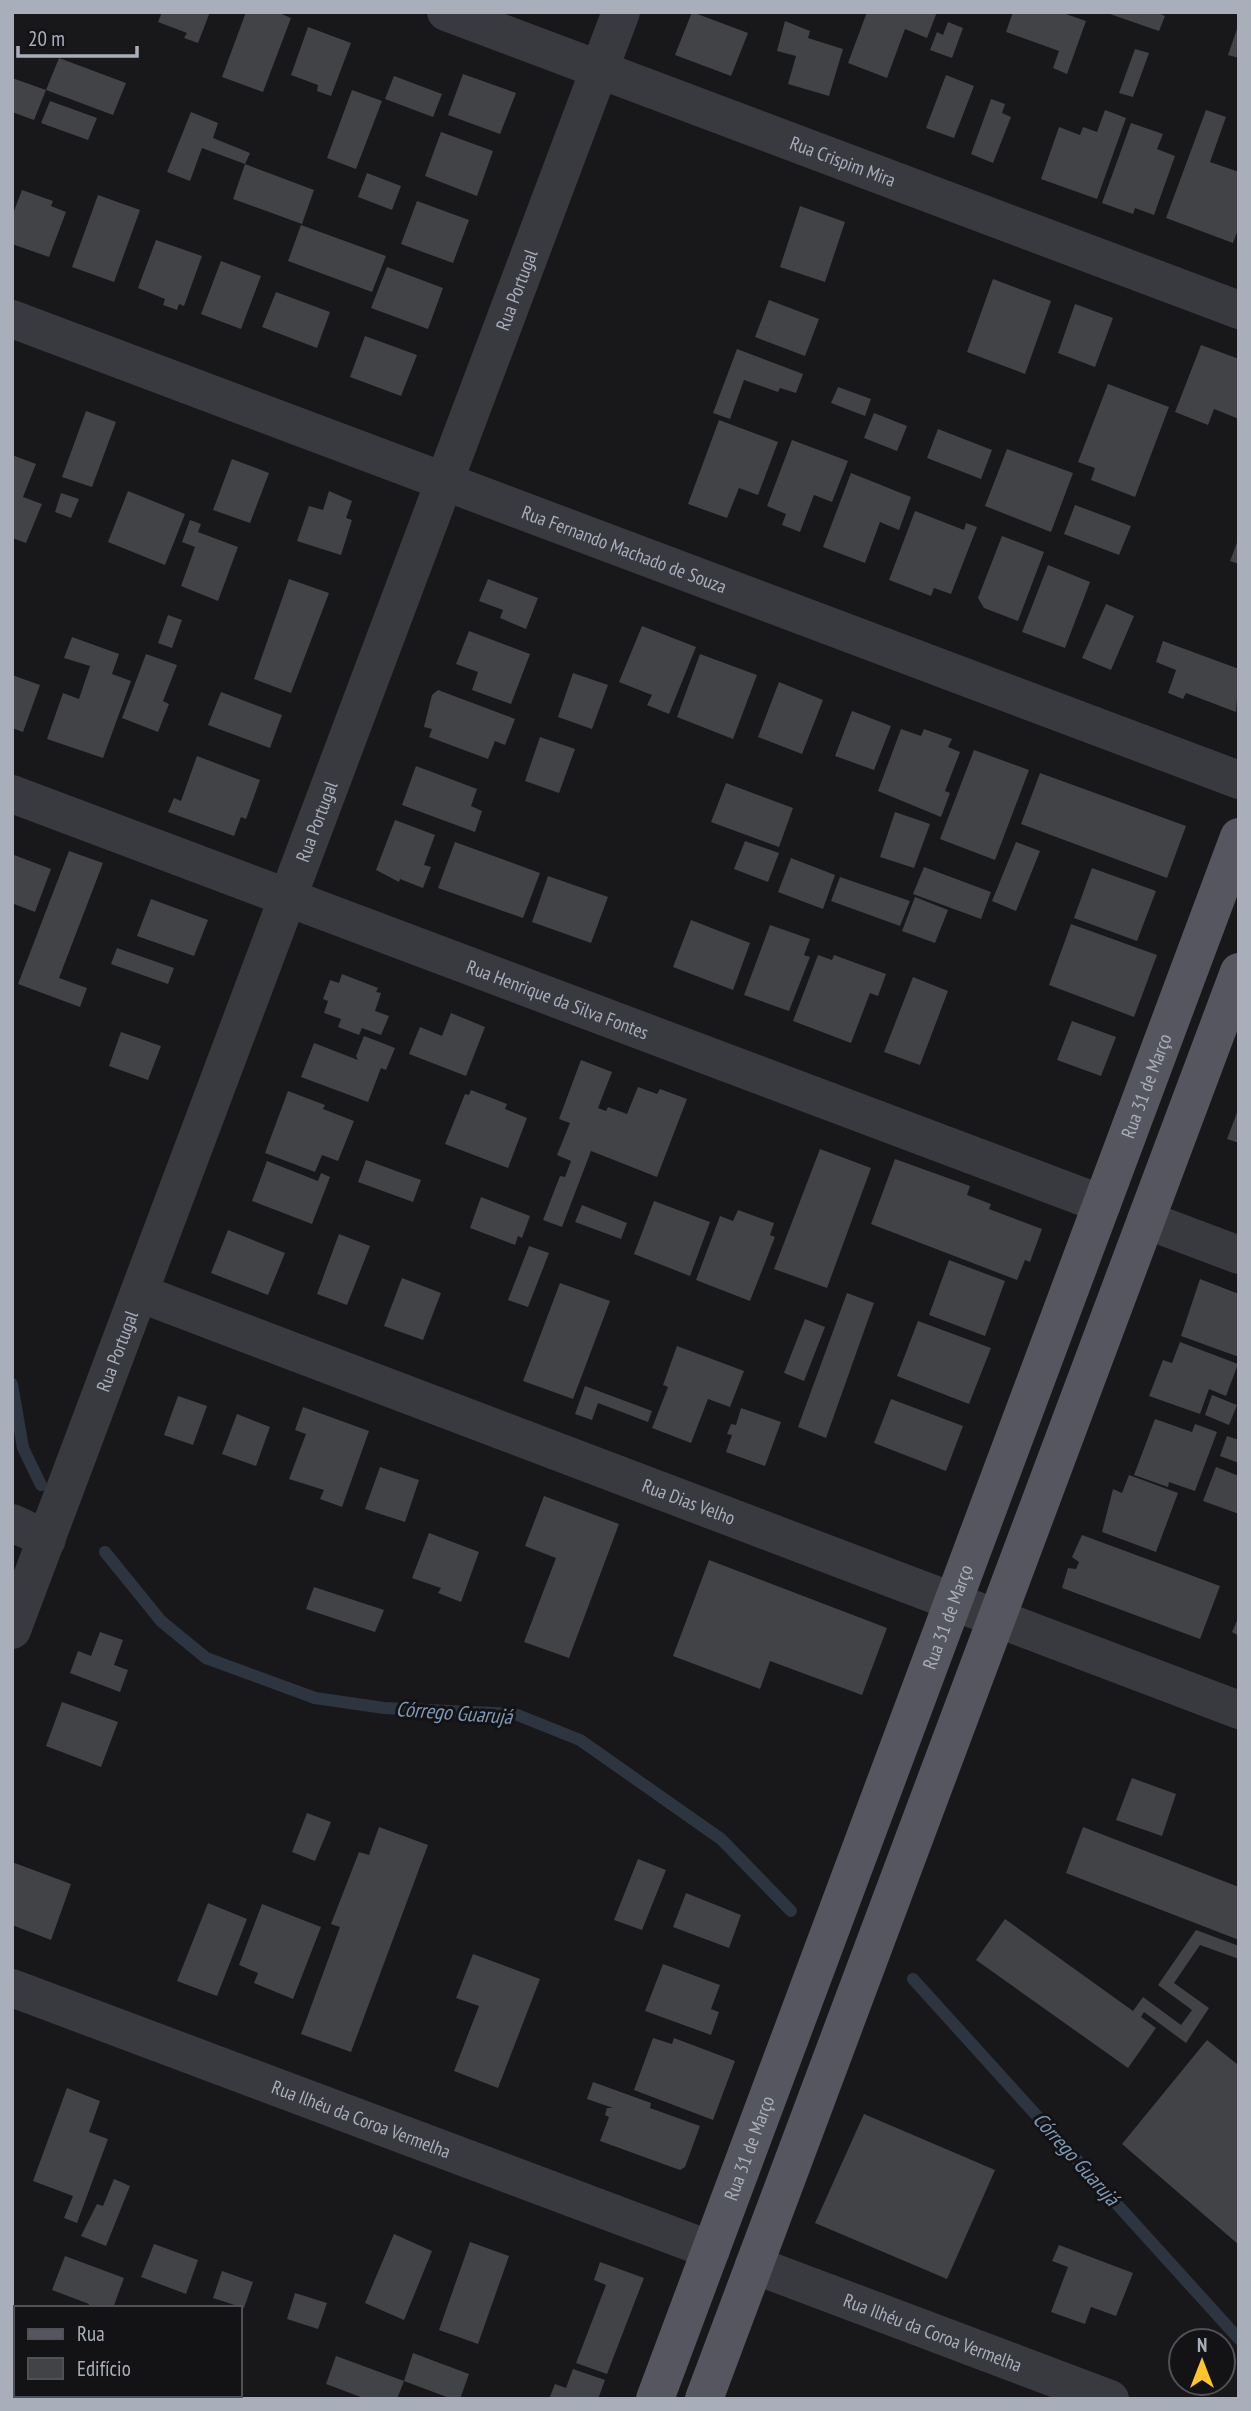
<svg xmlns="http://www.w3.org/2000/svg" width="1251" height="2411" font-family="'PT Sans Narrow',sans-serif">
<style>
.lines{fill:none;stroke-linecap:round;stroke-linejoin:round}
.stream{stroke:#2d3640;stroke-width:12}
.building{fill:#424347}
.minor{stroke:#393940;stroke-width:38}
.major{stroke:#55565f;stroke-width:38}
.labels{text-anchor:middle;stroke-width:6;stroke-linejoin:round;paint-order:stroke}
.street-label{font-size:19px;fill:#a9aebb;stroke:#131315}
.water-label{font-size:21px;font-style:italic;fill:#7f99b8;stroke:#131315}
</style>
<rect width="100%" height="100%" fill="#18181a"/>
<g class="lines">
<path class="stream" d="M 12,1384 L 23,1448 L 41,1485
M 105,1552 L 161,1621 L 206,1658 L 315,1698 L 384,1708 L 515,1714 L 580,1740 L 721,1839 L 791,1911
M 913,1979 L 1239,2339"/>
</g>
<path class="building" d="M 162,12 L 210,12 L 198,43 L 184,38 L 187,33 L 158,22 Z
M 246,12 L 277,12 L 291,18 L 263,92 L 222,77 Z
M 692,12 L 748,33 L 731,76 L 675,55 Z
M 867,12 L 937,12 L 927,38 L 905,29 L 887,78 L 848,63 Z
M 1013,12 L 1060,12 L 1086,21 L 1067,74 L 1053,68 L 1059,51 L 1006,32 Z
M 1156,12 L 1165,16 L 1159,31 L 1107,13 Z
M 785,21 L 810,31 L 808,38 L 843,49 L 829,96 L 788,84 L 796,56 L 777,51 Z
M 948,22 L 963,28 L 952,58 L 930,50 L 937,32 L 943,35 Z
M 1238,26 L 1239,26 L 1239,58 L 1228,55 Z
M 308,27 L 351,43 L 331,96 L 317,91 L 318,85 L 291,75 Z
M 1135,49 L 1149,53 L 1133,97 L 1119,93 Z
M 59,58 L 126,83 L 113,115 L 46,90 Z
M 463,74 L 516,93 L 500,134 L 448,115 Z
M 946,75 L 974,86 L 954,138 L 926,128 Z
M 394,76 L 442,94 L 433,117 L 385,99 Z
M 12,78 L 46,90 L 34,120 L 12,112 Z
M 352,90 L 382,101 L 356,169 L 327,158 Z
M 991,99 L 1005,104 L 1002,113 L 1011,117 L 993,163 L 971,154 Z
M 50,101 L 97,118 L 88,140 L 41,123 Z
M 1105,110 L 1126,118 L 1097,199 L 1041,179 L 1059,127 L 1080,135 L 1083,127 L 1097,132 Z
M 1206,110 L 1226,117 L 1210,162 L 1239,172 L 1239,227 L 1233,243 L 1166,218 Z
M 191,112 L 218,123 L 213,138 L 250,153 L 245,164 L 202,148 L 190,181 L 167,172 Z
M 1131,123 L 1163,134 L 1157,149 L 1175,156 L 1154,215 L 1135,208 L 1133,214 L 1102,203 Z
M 441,132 L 493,151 L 477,196 L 425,176 Z
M 245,164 L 314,190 L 302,224 L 233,199 Z
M 367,173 L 401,186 L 392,210 L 358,197 Z
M 22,190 L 53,201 L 51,206 L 66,212 L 49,257 L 12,244 L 12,216 Z
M 98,195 L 140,210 L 114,282 L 72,267 Z
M 417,201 L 469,220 L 453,263 L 401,244 Z
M 800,206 L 845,222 L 825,282 L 780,267 Z
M 301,225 L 386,256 L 372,292 L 288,261 Z
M 156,240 L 202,256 L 184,306 L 179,304 L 177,310 L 163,305 L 165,299 L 138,288 Z
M 221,261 L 261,276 L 241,329 L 201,314 Z
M 387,267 L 443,288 L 428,329 L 371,308 Z
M 993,279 L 1051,301 L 1025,374 L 967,352 Z
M 276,292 L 330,312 L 317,348 L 262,327 Z
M 769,300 L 819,319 L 805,356 L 755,337 Z
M 1075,304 L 1113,318 L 1095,367 L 1058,353 Z
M 365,336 L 417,355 L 401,396 L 350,377 Z
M 1201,345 L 1239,359 L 1239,419 L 1214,409 L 1208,425 L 1175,412 Z
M 737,349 L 803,374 L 796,393 L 780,388 L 778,392 L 744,380 L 730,419 L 713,413 Z
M 1108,384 L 1169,407 L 1135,497 L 1091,480 L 1095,468 L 1078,462 Z
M 838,387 L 871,399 L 865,416 L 831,403 Z
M 86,411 L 116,422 L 92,487 L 62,477 Z
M 874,413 L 907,426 L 897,451 L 864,438 Z
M 719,420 L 778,442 L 758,495 L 739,488 L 727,518 L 688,504 Z
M 938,429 L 992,450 L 981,479 L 927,458 Z
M 792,440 L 848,461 L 832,502 L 814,495 L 800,532 L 782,525 L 786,514 L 767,506 Z
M 1007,449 L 1073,473 L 1051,532 L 985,506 Z
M 12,455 L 36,464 L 23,497 L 42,504 L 26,543 L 12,538 Z
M 232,459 L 269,473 L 250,523 L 213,510 Z
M 851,473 L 911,497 L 899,530 L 880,522 L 865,563 L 823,547 Z
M 128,491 L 185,514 L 165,565 L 108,542 Z
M 329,491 L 352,501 L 346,518 L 352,520 L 341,555 L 297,541 L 309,506 L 323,510 Z
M 61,493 L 79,499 L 71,518 L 55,512 Z
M 1075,505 L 1131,526 L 1119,555 L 1064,534 Z
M 915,511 L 964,530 L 966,523 L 977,527 L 951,594 L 934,588 L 931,596 L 889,580 Z
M 190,520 L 201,524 L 198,532 L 238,547 L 218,601 L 181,586 L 195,547 L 182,542 Z
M 1002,536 L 1044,552 L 1018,621 L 984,608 L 978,598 Z
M 1238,540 L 1239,540 L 1239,564 L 1230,561 Z
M 1048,565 L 1090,582 L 1065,648 L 1022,632 Z
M 289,579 L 329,593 L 291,693 L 254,679 Z
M 488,579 L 538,598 L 526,629 L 500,618 L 503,610 L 479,601 Z
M 1106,604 L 1134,616 L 1111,670 L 1082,658 Z
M 168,615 L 182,620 L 172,648 L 158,643 Z
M 642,626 L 696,647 L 669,714 L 647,705 L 652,695 L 619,682 Z
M 469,631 L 530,654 L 511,704 L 472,690 L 478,672 L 456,664 Z
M 72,637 L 119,654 L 112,674 L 131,681 L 103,758 L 47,739 L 63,693 L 79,699 L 90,666 L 64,658 Z
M 1163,641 L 1239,669 L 1236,712 L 1186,693 L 1183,699 L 1168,693 L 1176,670 L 1156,662 Z
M 146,654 L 177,665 L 163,701 L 169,704 L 158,732 L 122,718 Z
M 700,654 L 757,675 L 733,739 L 677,717 Z
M 573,673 L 608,685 L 592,729 L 558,717 Z
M 12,675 L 40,685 L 23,732 L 12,728 Z
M 779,682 L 823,700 L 802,754 L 758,737 Z
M 438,690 L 515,719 L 505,745 L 495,741 L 488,759 L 429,737 L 432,729 L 424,727 L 432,695 Z
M 221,692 L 282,715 L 270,748 L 208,725 Z
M 852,711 L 891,726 L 874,770 L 835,756 Z
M 901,729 L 921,736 L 924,729 L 952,739 L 948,747 L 960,752 L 945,791 L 950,793 L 941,817 L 878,791 Z
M 540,737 L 575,749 L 559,793 L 525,781 Z
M 974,750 L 1029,770 L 995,860 L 940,839 Z
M 197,756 L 260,780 L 246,819 L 241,817 L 234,836 L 168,812 L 174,798 L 181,801 Z
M 416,766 L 477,789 L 471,806 L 482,811 L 475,832 L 402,805 Z
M 1040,773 L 1186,826 L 1167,878 L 1021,824 Z
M 726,783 L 793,808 L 779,847 L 711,822 Z
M 895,812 L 930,824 L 914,868 L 880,857 Z
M 395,820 L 435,835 L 424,865 L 431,867 L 423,888 L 400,879 L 399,882 L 376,870 Z
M 745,841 L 779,853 L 768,882 L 734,869 Z
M 455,842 L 540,873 L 523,918 L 438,888 Z
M 1016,842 L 1040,851 L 1016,911 L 992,901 Z
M 69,851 L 103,863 L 59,978 L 87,988 L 80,1007 L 18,984 Z
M 14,855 L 51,869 L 35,912 L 14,904 L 12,909 Z
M 791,858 L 835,875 L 823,909 L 778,892 Z
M 924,867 L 991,892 L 981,919 L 913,894 Z
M 1092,868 L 1156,891 L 1137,941 L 1074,918 Z
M 548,876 L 608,897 L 591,943 L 532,922 Z
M 840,877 L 910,901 L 900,926 L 831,901 Z
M 915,897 L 948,910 L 935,943 L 902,931 Z
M 151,899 L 208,920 L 194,956 L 137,936 Z
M 691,920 L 750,943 L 733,990 L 673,967 Z
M 1071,924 L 1157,955 L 1134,1017 L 1049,985 Z
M 770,925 L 810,939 L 804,955 L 810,957 L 789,1011 L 744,995 Z
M 117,948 L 174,968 L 168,984 L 111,964 Z
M 818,955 L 832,960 L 834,955 L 886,974 L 878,996 L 870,993 L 851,1043 L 793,1021 Z
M 342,974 L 378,988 L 376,992 L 381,993 L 375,1011 L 389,1016 L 381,1035 L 362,1028 L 359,1035 L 338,1027 L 341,1019 L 324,1013 L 328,1001 L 323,999 L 330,980 L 339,983 Z
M 913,977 L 948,991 L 920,1065 L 884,1052 Z
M 451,1013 L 485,1027 L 466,1076 L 409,1054 L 420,1027 L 442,1036 Z
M 1072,1021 L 1116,1037 L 1101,1076 L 1057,1060 Z
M 121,1032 L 161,1046 L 148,1080 L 109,1066 Z
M 364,1036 L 395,1048 L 386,1070 L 381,1068 L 368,1102 L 301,1077 L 314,1043 L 358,1060 L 356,1056 Z
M 581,1060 L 612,1072 L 598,1108 L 606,1111 L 608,1107 L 627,1114 L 638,1087 L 657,1094 L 660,1089 L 687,1099 L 657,1177 L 591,1151 L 562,1227 L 543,1220 L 560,1176 L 565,1177 L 571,1161 L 557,1155 L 570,1123 L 559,1119 Z
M 471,1090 L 507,1104 L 505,1109 L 527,1118 L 508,1168 L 445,1144 L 465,1094 L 469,1095 Z
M 288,1091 L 325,1105 L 323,1109 L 354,1121 L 338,1161 L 322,1155 L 315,1172 L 265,1153 Z
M 1238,1110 L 1239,1110 L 1239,1143 L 1227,1139 Z
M 820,1149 L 871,1168 L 827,1288 L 774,1269 Z
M 895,1159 L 970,1186 L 967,1195 L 991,1204 L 989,1209 L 1042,1229 L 1030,1262 L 1025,1260 L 1017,1280 L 871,1224 Z
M 366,1160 L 421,1180 L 413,1202 L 358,1182 Z
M 267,1161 L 318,1181 L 321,1173 L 330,1177 L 312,1224 L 252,1201 Z
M 481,1197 L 530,1216 L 522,1238 L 518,1236 L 515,1245 L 470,1228 Z
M 654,1201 L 710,1222 L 690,1276 L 634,1254 Z
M 582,1205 L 627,1223 L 621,1239 L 575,1222 Z
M 738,1210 L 774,1223 L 770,1235 L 775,1237 L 750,1301 L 696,1280 L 720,1216 L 733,1221 Z
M 228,1230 L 285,1253 L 268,1295 L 211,1273 Z
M 339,1234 L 370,1246 L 347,1305 L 317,1294 Z
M 529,1246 L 549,1253 L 528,1307 L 508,1300 Z
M 949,1260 L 1005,1281 L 985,1336 L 929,1315 Z
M 402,1278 L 441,1293 L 423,1340 L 384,1326 Z
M 1200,1279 L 1239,1294 L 1239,1357 L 1181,1336 Z
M 560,1283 L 610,1301 L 573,1399 L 523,1381 Z
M 847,1293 L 874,1303 L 826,1438 L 798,1427 Z
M 805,1319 L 825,1327 L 804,1381 L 784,1373 Z
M 918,1321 L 991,1348 L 969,1404 L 897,1376 Z
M 1180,1342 L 1238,1364 L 1226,1396 L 1209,1389 L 1200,1414 L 1149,1396 L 1163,1360 L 1172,1363 Z
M 677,1346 L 744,1371 L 730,1407 L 708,1399 L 691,1443 L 652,1428 L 668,1387 L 663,1385 Z
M 585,1386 L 652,1411 L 648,1422 L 598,1403 L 592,1420 L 575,1414 Z
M 1212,1395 L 1237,1405 L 1229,1425 L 1205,1415 Z
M 178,1396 L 207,1406 L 193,1445 L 164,1435 Z
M 891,1399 L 963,1426 L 946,1471 L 874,1443 Z
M 303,1407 L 369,1431 L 342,1507 L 320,1499 L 324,1490 L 289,1479 L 306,1434 L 295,1430 Z
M 741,1408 L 781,1422 L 765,1466 L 726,1452 L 732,1435 L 727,1434 L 731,1424 L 736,1425 Z
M 237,1414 L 270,1427 L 256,1466 L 222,1454 Z
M 1155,1419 L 1192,1432 L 1195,1424 L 1217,1432 L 1195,1491 L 1169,1482 L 1168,1487 L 1134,1475 Z
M 1227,1436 L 1239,1440 L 1239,1463 L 1220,1456 Z
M 380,1467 L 419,1480 L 405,1522 L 365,1509 Z
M 1216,1467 L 1239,1476 L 1239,1514 L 1203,1501 Z
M 1129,1475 L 1178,1493 L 1156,1552 L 1102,1532 L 1113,1489 L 1122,1493 Z
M 544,1496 L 619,1524 L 569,1658 L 524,1642 L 556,1558 L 525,1546 Z
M 429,1533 L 479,1552 L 461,1602 L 438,1593 L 441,1588 L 412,1578 Z
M 1082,1535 L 1220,1586 L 1200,1639 L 1062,1588 L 1068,1568 L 1076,1569 L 1079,1562 L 1072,1557 Z
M 709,1560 L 887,1628 L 862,1695 L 770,1661 L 760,1689 L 673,1656 Z
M 314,1587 L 384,1610 L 375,1632 L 306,1609 Z
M 1239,1616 L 1239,1636 L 1232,1632 Z
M 100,1632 L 123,1640 L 114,1665 L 128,1670 L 120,1692 L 70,1673 L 78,1651 L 91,1656 Z
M 62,1702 L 118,1722 L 101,1767 L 46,1746 Z
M 1132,1778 L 1176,1794 L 1162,1836 L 1116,1820 Z
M 307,1813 L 331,1822 L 315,1861 L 292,1852 Z
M 379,1827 L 428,1845 L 351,2052 L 301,2034 L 340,1927 L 331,1924 L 359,1852 L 369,1855 Z
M 1083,1827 L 1239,1887 L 1239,1940 L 1066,1873 Z
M 638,1859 L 666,1870 L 642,1930 L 614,1920 Z
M 12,1862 L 71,1884 L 51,1940 L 12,1925 Z
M 686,1893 L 741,1915 L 729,1948 L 673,1927 Z
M 208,1903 L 247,1919 L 217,1996 L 177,1981 Z
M 262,1904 L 321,1927 L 293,1999 L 254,1983 L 258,1973 L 239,1965 Z
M 1005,1919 L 1133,2011 L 1143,1997 L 1181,2025 L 1192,2010 L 1158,1985 L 1196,1930 L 1239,1946 L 1239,1959 L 1200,1945 L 1174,1983 L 1209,2008 L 1186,2043 L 1144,2012 L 1141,2017 L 1156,2028 L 1128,2068 L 976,1960 Z
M 473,1954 L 540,1979 L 498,2088 L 454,2071 L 479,2006 L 456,1998 Z
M 663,1964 L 720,1985 L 711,2009 L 719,2012 L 711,2035 L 645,2011 Z
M 653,2038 L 672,2044 L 674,2038 L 735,2061 L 713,2120 L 634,2090 Z
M 1207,2040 L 1237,2064 L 1239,2061 L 1239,2245 L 1122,2144 Z
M 593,2082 L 651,2103 L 650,2108 L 700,2126 L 685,2167 L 680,2170 L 600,2141 L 609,2117 L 605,2115 L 607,2108 L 613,2108 L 587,2099 Z
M 67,2088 L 100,2101 L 89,2132 L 108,2139 L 77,2223 L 64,2218 L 73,2196 L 33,2181 Z
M 864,2114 L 995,2170 L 947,2279 L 815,2223 Z
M 114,2179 L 130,2186 L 106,2246 L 81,2236 L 97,2204 L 103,2206 Z
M 394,2234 L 432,2251 L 404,2320 L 365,2303 Z
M 470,2242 L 509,2256 L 478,2344 L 439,2330 Z
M 154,2244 L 198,2260 L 186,2294 L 141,2277 Z
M 1059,2245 L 1133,2273 L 1116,2316 L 1091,2307 L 1085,2324 L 1051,2312 L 1068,2267 L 1052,2261 Z
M 65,2256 L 124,2278 L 113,2308 L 88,2308 L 89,2304 L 52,2290 Z
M 600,2262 L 644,2278 L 607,2374 L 576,2363 L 606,2285 L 594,2280 Z
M 222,2271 L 253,2282 L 244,2308 L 213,2298 Z
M 295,2293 L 327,2303 L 318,2329 L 287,2319 Z
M 413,2353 L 469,2374 L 460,2399 L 452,2399 L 404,2381 Z
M 336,2356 L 404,2381 L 397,2399 L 366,2399 L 326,2384 Z
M 573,2369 L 605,2380 L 598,2399 L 549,2399 L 555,2384 L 566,2388 Z"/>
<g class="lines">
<g class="minor">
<path id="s1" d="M 446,12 L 1239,310"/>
<path id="s2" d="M 12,319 L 1239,780"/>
<path id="s3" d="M 12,794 L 1102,1204"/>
<path d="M 1146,1220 L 1239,1255"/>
<path id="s4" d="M 139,1293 L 1239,1710"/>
<path d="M 12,1523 L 47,1539"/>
<path id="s5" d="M 12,1630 L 621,12"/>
<path id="s6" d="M 12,1988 L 711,2250"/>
<path id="s7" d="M 754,2265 L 1110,2399"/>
</g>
<g class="major">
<path id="s8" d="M 655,2399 L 1239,837"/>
<path d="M 704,2399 L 1239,972"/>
</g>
</g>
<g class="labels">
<g class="street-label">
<text dy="7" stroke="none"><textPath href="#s1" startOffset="424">Rua Crispim Mira</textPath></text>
<text dy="7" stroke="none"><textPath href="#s5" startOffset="1432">Rua Portugal</textPath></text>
<text dy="7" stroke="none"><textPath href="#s2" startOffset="654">Rua Fernando Machado de Souza</textPath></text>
<text dy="7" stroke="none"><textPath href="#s5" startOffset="864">Rua Portugal</textPath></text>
<text dy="7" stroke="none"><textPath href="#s3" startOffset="583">Rua Henrique da Silva Fontes</textPath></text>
<text dy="7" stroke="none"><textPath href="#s8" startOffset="1402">Rua 31 de Março</textPath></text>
<text dy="7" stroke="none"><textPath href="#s5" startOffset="298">Rua Portugal</textPath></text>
<text dy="7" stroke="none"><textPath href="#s4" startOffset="588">Rua Dias Velho</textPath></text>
<text dy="7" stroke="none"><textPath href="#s8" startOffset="835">Rua 31 de Março</textPath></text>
<text dy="7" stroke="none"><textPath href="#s6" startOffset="373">Rua Ilhéu da Coroa Vermelha</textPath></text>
<text dy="7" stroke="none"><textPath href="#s8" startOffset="268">Rua 31 de Março</textPath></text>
<text dy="7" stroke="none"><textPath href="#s7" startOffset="191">Rua Ilhéu da Coroa Vermelha</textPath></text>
</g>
<g class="water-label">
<text transform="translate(454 1713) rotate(4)" y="7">Córrego Guarujá</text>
<text transform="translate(1076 2159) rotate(48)" y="7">Córrego Guarujá</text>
</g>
</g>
<rect width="1251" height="2411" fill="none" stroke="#a9aebb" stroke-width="28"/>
<rect x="14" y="2306" width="228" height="91" fill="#131315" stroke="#4f5157" stroke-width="2"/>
<rect x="28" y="2329" width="35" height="10" fill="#55565f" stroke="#4f5157" stroke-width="2"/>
<text x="77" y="2341" font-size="21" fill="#a9aebb">Rua</text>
<rect x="28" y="2358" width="35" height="21" fill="#424347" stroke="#4f5157" stroke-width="2"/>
<text x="77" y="2376" font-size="21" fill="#a9aebb">Edifício</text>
<g transform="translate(1202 2362)"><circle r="33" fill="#131315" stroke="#4f5157" stroke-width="2"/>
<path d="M0-5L12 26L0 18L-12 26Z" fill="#fec52c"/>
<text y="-10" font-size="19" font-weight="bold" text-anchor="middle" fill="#a9aebb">N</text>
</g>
<path d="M18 46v10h119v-10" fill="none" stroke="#a9aebb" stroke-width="3.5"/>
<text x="28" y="46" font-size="21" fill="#a9aebb" stroke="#131315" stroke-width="5" paint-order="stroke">20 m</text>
</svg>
